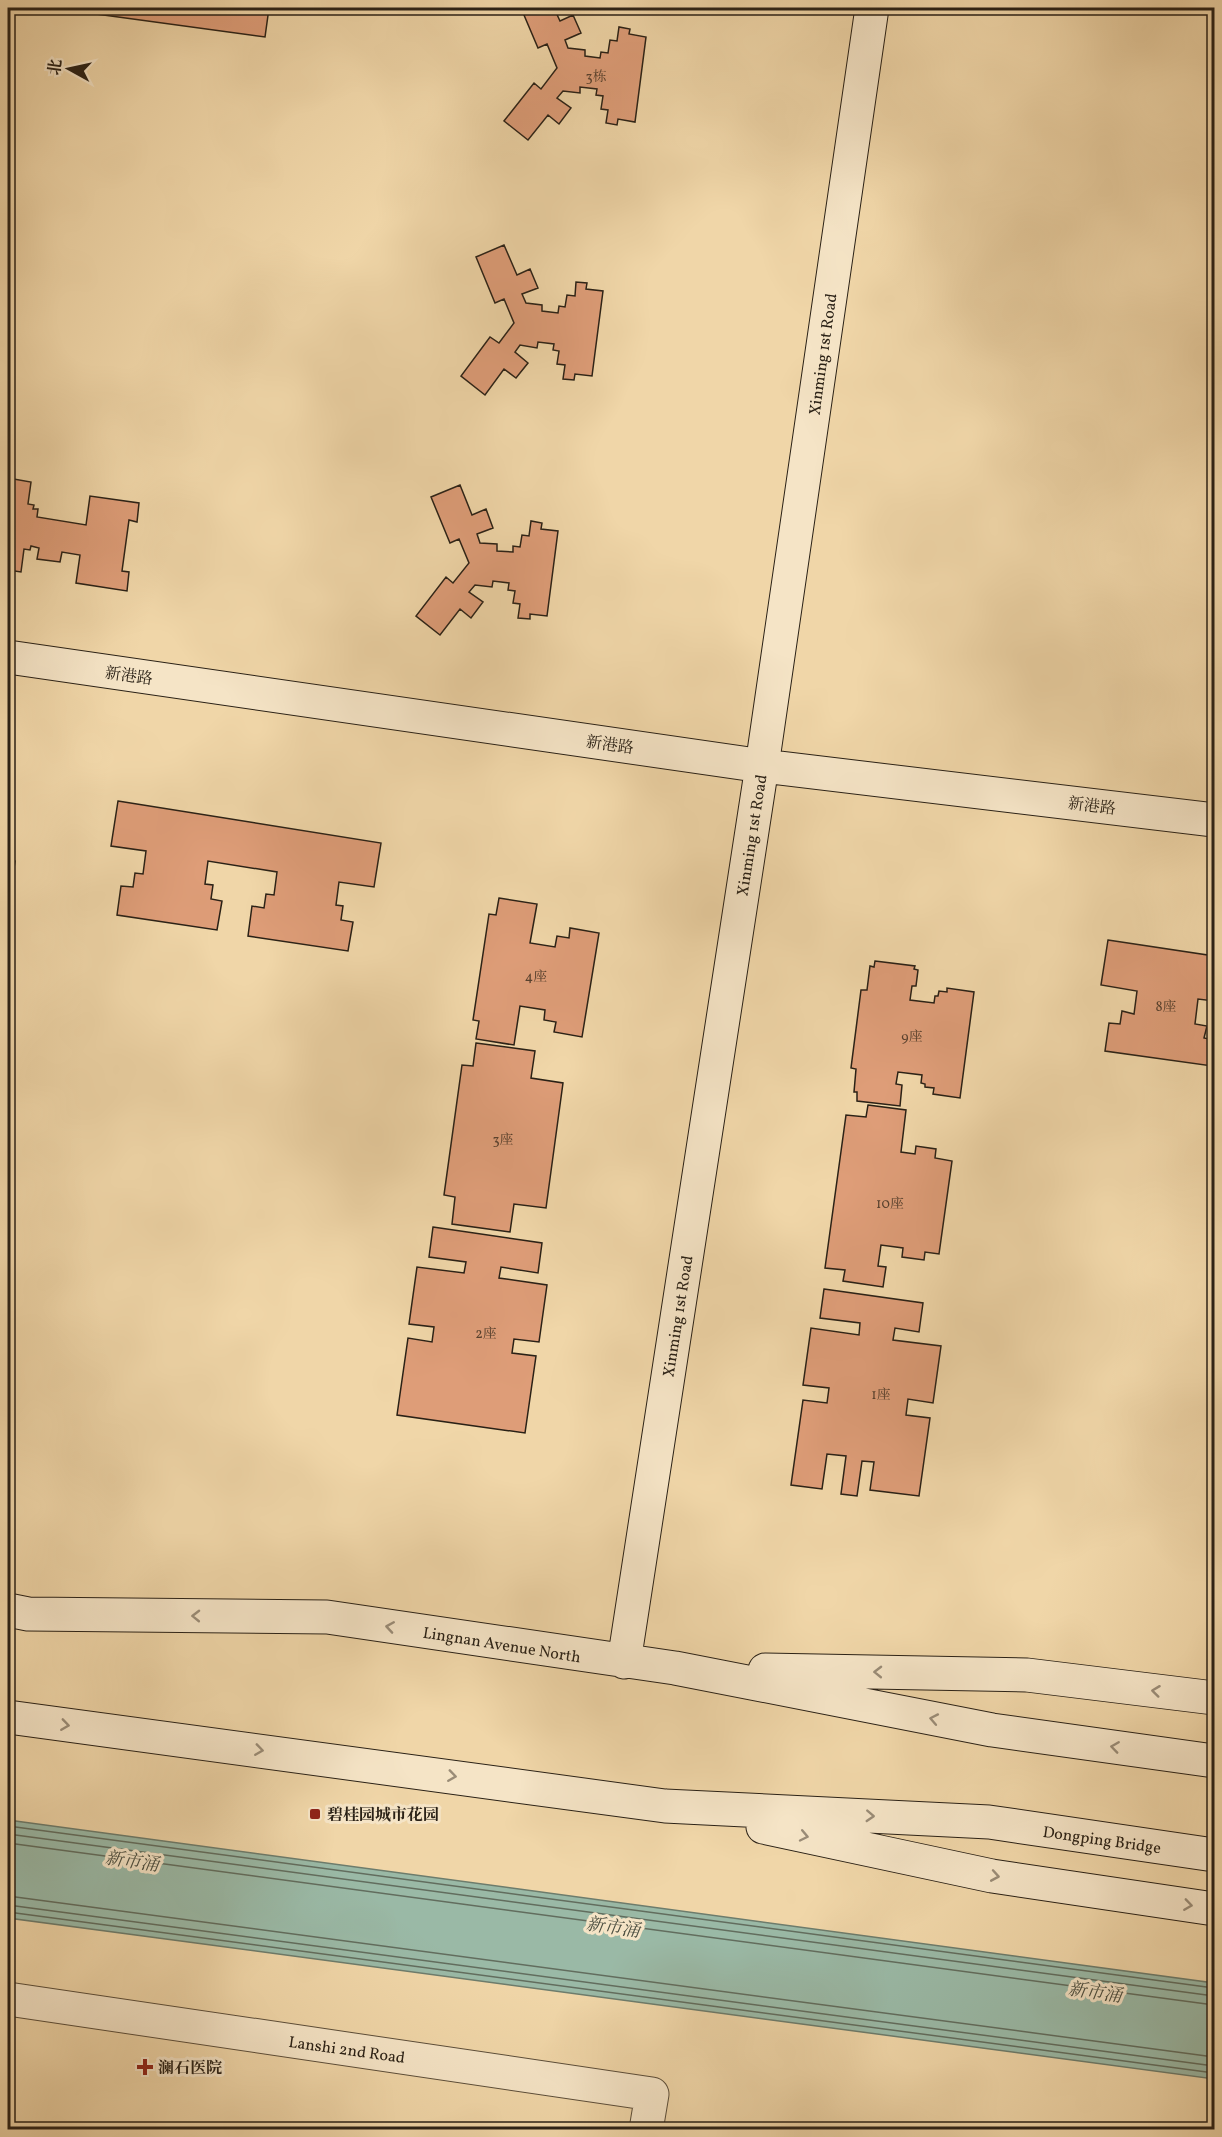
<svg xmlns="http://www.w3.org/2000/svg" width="1222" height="2137" font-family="Vollkorn,'Noto Serif SC',serif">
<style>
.water{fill:#9ab9a6;stroke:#6d7c6c;stroke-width:1.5}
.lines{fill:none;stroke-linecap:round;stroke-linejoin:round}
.shore{stroke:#626d5e;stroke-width:1.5}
.building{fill:#de9d78;stroke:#2a2116;stroke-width:1.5}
.street-casing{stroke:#5c4e3a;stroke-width:35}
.secondary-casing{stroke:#2a2116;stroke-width:35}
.street{stroke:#f5e4c6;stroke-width:33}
.secondary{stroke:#f5e4c6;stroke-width:33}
.oneway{stroke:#9a8c77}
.poi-dot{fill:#8f2418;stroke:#f5e4c6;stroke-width:2}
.labels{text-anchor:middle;stroke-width:6;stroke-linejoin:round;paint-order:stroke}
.number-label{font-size:14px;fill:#57402e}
.street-label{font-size:16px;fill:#2a2116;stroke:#f5e4c6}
.poi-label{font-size:16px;font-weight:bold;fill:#2a2116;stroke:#f5e4c6;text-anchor:start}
.water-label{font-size:18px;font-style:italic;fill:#4c4f41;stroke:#f5e4c6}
</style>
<rect width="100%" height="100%" fill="#f0d6a8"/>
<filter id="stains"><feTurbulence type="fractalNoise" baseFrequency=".00333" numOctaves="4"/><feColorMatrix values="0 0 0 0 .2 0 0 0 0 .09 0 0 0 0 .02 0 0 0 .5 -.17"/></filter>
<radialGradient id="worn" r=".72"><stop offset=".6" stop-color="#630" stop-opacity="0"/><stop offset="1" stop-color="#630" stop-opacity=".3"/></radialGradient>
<path class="water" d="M 8,1820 L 1214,1983 L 1214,2079 L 8,1918 Z"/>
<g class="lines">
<path class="shore" d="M 8,1826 L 1214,1988
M 8,1834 L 1214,1996
M 8,1843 L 1214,2005
M 8,1896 L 1214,2057
M 8,1905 L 1214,2066
M 8,1912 L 1214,2073"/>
</g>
<path class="building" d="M 52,8 L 269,8 L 265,37 Z
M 521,8 L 554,8 L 560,21 L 573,15 L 581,33 L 565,40 L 568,48 L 585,50 L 585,56 L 600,58 L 601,52 L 608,53 L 610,40 L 617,41 L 619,27 L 630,29 L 629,34 L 646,37 L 635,122 L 618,119 L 617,125 L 606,123 L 608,110 L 601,109 L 603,96 L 596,95 L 597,89 L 580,87 L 580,93 L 563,91 L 557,98 L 571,108 L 559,124 L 548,115 L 528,140 L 504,121 L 534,83 L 541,89 L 557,68 L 547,44 L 538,48 Z
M 504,245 L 517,275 L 530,269 L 538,288 L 522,294 L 526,303 L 542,305 L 542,311 L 558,313 L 559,306 L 565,307 L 567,295 L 575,296 L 576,282 L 587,283 L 586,289 L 603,291 L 592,376 L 575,374 L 574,380 L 563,379 L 565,365 L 557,364 L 559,351 L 553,350 L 554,344 L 538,342 L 537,348 L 520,345 L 515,352 L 528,363 L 516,378 L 504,369 L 485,395 L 461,376 L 490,337 L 499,343 L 514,323 L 504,299 L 495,303 L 476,257 Z
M 8,478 L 31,482 L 28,504 L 34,505 L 33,509 L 38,509 L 37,517 L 86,525 L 90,496 L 139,503 L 137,522 L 129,520 L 122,571 L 129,572 L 127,591 L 76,583 L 80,555 L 62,552 L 60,562 L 37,559 L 39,548 L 31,546 L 30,550 L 24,549 L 21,572 L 8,570 Z
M 460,485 L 472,515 L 486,509 L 493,528 L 477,534 L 480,543 L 497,544 L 497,551 L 513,552 L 513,546 L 520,547 L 522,535 L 529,536 L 531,521 L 542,523 L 541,529 L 558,531 L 547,616 L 530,614 L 530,619 L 518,618 L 520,604 L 513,603 L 515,591 L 508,590 L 509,583 L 493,581 L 492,587 L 475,585 L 469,592 L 483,602 L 471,618 L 460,609 L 440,635 L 416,616 L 446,577 L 453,583 L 469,563 L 459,539 L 450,543 L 431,497 Z
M 118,801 L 381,843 L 374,887 L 339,882 L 336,905 L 343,906 L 341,920 L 353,922 L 348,951 L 248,936 L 252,906 L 264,908 L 266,894 L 274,895 L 277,872 L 208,861 L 205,884 L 213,885 L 211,899 L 222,901 L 217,930 L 117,915 L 121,886 L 133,887 L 135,873 L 143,874 L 146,851 L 111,846 Z
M 8,859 L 15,861 L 8,909 Z
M 499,898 L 537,904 L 530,943 L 555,947 L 557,936 L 569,938 L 570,928 L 599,933 L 582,1037 L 554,1032 L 556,1022 L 544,1020 L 545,1010 L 520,1006 L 514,1045 L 476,1039 L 479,1021 L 473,1020 L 489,914 L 496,915 Z
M 1108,940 L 1214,956 L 1214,1001 L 1198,999 L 1195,1024 L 1207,1026 L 1204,1038 L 1214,1040 L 1212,1066 L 1105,1051 L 1109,1023 L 1120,1024 L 1122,1011 L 1134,1014 L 1137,991 L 1101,985 Z
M 875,961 L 915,966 L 914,969 L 918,970 L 916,986 L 912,986 L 910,1000 L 934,1003 L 935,996 L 938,996 L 939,991 L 947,992 L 947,988 L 974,992 L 960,1098 L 933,1094 L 934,1088 L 925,1087 L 925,1084 L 921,1083 L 922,1075 L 898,1072 L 896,1084 L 902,1085 L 900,1106 L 857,1101 L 857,1092 L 854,1092 L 856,1069 L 851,1068 L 861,990 L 867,990 L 870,966 L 874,967 Z
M 476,1043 L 535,1051 L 531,1078 L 563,1083 L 546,1208 L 514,1204 L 510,1232 L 452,1224 L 455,1197 L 444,1195 L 462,1065 L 473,1066 Z
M 868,1105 L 906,1110 L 901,1152 L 915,1154 L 916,1146 L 936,1149 L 935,1158 L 952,1161 L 939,1254 L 925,1252 L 924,1260 L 902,1257 L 903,1248 L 881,1245 L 878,1266 L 886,1267 L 883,1287 L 843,1281 L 845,1270 L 825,1268 L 846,1115 L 866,1117 Z
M 433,1227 L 542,1243 L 538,1273 L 501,1267 L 499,1278 L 547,1285 L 539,1342 L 514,1339 L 512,1353 L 536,1356 L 525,1433 L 397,1415 L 408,1338 L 432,1342 L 434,1327 L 409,1324 L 417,1267 L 464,1273 L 466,1262 L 429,1257 Z
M 824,1289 L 923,1303 L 919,1332 L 895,1328 L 893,1340 L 941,1346 L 933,1403 L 908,1399 L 906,1415 L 930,1418 L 919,1496 L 870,1490 L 874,1462 L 862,1461 L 857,1496 L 841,1494 L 846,1456 L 827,1454 L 822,1489 L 791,1485 L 803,1400 L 827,1403 L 829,1388 L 803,1385 L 811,1328 L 859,1335 L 860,1323 L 820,1318 Z"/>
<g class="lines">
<g class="street-casing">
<path id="street" d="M 8,1999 L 652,2094 L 646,2130"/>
</g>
<g class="secondary-casing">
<path id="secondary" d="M 8,657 L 762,766 L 1214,820
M 8,1610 L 28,1614 L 327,1617 L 675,1668 L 992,1730 L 1214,1761
M 624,1662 L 762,766 L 872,8
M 765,1670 L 1027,1675 L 1214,1698
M 8,1717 L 665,1806 L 989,1822 L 1214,1855
M 763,1827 L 992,1876 L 1214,1909"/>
</g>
<use href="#street" class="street"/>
<use href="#secondary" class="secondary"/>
</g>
<defs><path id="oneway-chevron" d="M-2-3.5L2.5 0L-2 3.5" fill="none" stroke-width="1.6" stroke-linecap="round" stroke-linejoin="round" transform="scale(1.5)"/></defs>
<g class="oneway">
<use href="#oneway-chevron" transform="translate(196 1616) rotate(-179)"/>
<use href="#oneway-chevron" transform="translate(390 1627) rotate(-171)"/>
<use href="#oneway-chevron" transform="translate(878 1672) rotate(-179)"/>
<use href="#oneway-chevron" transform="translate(1156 1691) rotate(-173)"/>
<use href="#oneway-chevron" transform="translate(934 1719) rotate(-169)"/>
<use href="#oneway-chevron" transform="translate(65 1725) rotate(8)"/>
<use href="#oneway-chevron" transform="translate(1115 1747) rotate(-172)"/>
<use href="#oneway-chevron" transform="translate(259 1750) rotate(8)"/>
<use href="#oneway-chevron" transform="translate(452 1776) rotate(8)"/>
<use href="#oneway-chevron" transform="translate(870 1816) rotate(3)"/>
<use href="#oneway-chevron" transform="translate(804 1836) rotate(12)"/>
<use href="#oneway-chevron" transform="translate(995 1876) rotate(10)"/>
<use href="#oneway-chevron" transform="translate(1188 1905) rotate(8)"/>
</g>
<g class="poi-dot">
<rect x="309" y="1808" width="12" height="12" rx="3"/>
<path d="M142 2058h6v6h6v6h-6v6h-6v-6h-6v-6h6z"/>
</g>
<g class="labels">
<g class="number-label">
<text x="596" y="81">3栋</text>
<text x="536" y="981">4座</text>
<text x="1166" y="1011">8座</text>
<text x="912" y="1041">9座</text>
<text x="503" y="1144">3座</text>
<text x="890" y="1208">10座</text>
<text x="486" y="1338">2座</text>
<text x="881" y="1399">1座</text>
</g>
<g class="street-label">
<text transform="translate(822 354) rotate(-82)" y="6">Xinming 1st Road</text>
<text transform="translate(129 675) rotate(8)" y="6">新港路</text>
<text transform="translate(610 744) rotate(8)" y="6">新港路</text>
<text transform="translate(1092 805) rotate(7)" y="6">新港路</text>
<text transform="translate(751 835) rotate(-81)" y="6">Xinming 1st Road</text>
<text transform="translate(677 1316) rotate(-81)" y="6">Xinming 1st Road</text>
<text transform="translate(502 1644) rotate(9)" y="6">Lingnan Avenue North</text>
<text transform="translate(1102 1839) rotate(8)" y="6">Dongping Bridge</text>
<text transform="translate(347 2049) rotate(8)" y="6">Lanshi 2nd Road</text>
</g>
<g class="poi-label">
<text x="327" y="1820">碧桂园城市花园</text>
<text x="158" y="2073">澜石医院</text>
</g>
<g class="water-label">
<text transform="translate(132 1861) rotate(8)" y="6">新市涌</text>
<text transform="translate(613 1927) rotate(8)" y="6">新市涌</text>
<text transform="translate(1095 1992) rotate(8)" y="6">新市涌</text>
</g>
</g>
<rect width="1222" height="2137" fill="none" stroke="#f0d6a8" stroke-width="30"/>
<rect x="9" y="9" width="1204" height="2119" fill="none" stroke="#2a2116" stroke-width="3"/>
<rect x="15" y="15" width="1192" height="2107" fill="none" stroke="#2a2116" stroke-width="1.5"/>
<g transform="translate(69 69) rotate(278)" stroke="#f5e4c6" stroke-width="4.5" paint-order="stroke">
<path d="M0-4.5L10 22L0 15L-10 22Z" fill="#2a2116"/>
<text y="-9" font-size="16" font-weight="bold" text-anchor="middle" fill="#2a2116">北</text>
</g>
<rect width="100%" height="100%" filter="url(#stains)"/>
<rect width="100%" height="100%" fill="url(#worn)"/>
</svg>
